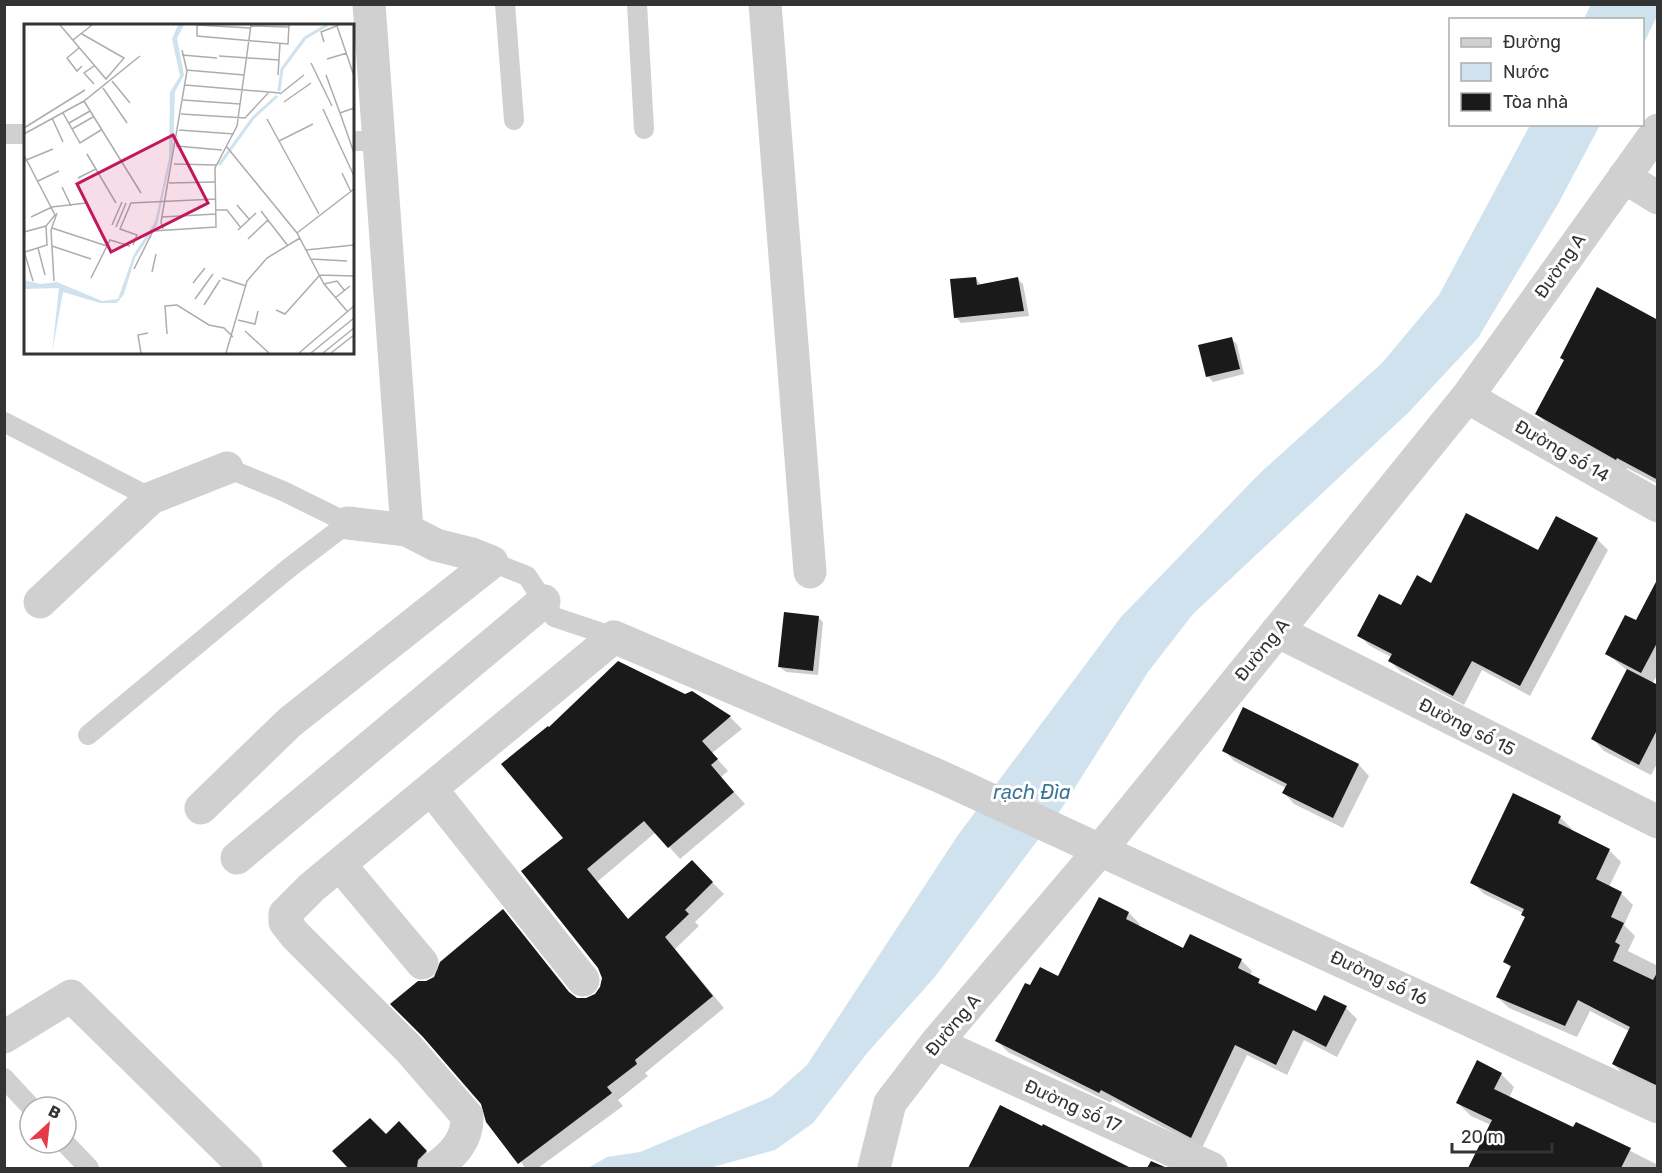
<svg xmlns="http://www.w3.org/2000/svg" width="1662" height="1173" font-family="Rubik,sans-serif">
<style>
.water{fill:#cfe2ee}
.shadow{fill:#0003}
.building{fill:#1a1a1a}
.lines{fill:none;stroke-linecap:round;stroke-linejoin:round}
.lane{stroke:#d0d0d0;stroke-width:20}
.street{stroke:#d0d0d0;stroke-width:33}
.labels{text-anchor:middle;stroke-width:6;stroke-linejoin:round;paint-order:stroke}
.street-label{font-size:18px;fill:#333;stroke:#fff}
.water-label{font-size:20px;font-style:italic;fill:#3f7597;stroke:#fff}
.inset-river{fill:none;stroke:#cfe2ee;stroke-width:3}
.inset-road{fill:none;stroke:#adadad;stroke-width:1.5}
.view{fill:#c2185b;fill-opacity:0.15;stroke:#c2185b;stroke-width:3}
.inset-edge{fill:none;stroke:#333;stroke-width:3}
</style>
<rect width="100%" height="100%" fill="#fff"/>
<path class="water" d="M 1591,4 L 1657,5 L 1657,16 L 1643,45 L 1642,20 L 1584,19 Z
M 1530,125 L 1600,125 L 1558,204 L 1478,338 L 1409,412 L 1193,614 L 1148,672 L 1062,808 L 934,978 L 868,1052 L 813,1123 L 775,1150 L 709,1168 L 588,1168 L 607,1157 L 640,1152 L 771,1097 L 807,1065 L 958,835 L 1121,617 L 1260,473 L 1382,363 L 1439,295 Z"/>
<path class="shadow" d="M 976,278 L 981,285 L 1017,278 L 1023,284 L 1029,316 L 961,323 L 956,317 Z
M 1658,322 L 1658,484 L 1627,468 L 1626,470 L 1548,425 L 1537,414 L 1565,361 L 1562,358 Z
M 1231,339 L 1237,344 L 1244,374 L 1213,382 L 1208,376 Z
M 1557,518 L 1597,539 L 1608,550 L 1530,696 L 1482,670 L 1464,705 L 1400,671 L 1390,661 L 1391,657 L 1370,646 L 1359,635 L 1431,585 L 1539,552 Z
M 1658,616 L 1658,674 L 1652,684 L 1658,687 L 1658,762 L 1651,775 L 1604,751 L 1593,739 L 1628,671 L 1607,654 L 1636,623 Z
M 818,617 L 823,622 L 818,675 L 786,672 L 780,667 Z
M 692,692 L 730,717 L 742,729 L 712,753 L 728,771 L 721,777 L 745,804 L 680,859 L 656,832 L 597,882 L 629,920 L 692,862 L 724,894 L 695,922 L 699,926 L 675,949 L 724,1008 L 645,1073 L 648,1076 L 618,1100 L 623,1106 L 538,1168 L 525,1168 L 483,1103 L 426,983 L 436,978 L 502,911 L 573,997 L 587,1000 L 596,995 L 602,988 L 603,978 L 566,838 L 685,696 Z
M 1244,709 L 1359,765 L 1369,776 L 1343,828 L 1294,804 L 1284,793 L 1286,788 L 1234,761 L 1224,750 Z
M 1560,817 L 1572,829 L 1571,831 L 1609,850 L 1621,862 L 1609,887 L 1621,893 L 1633,905 L 1624,925 L 1635,936 L 1628,951 L 1658,966 L 1658,1091 L 1625,1076 L 1613,1064 L 1629,1031 L 1590,1011 L 1577,1037 L 1509,1008 L 1497,997 L 1511,968 L 1505,962 L 1526,918 L 1523,913 L 1484,894 L 1472,882 Z
M 1100,899 L 1129,913 L 1140,924 L 1138,927 L 1184,950 L 1241,960 L 1252,971 L 1250,976 L 1268,989 L 1317,1013 L 1346,1008 L 1357,1019 L 1337,1057 L 1304,1040 L 1287,1075 L 1247,1055 L 1202,1148 L 1112,1100 L 1111,1103 L 1008,1052 L 997,1041 L 1031,987 L 1059,978 Z
M 1501,1074 L 1514,1087 L 1509,1098 L 1574,1129 L 1577,1124 L 1658,1165 L 1658,1168 L 1479,1168 L 1473,1163 L 1491,1125 L 1471,1116 L 1458,1103 Z
M 1001,1107 L 1127,1168 L 969,1168 Z
M 399,1123 L 433,1159 L 424,1168 L 350,1168 L 334,1151 L 386,1136 Z"/>
<path class="building" d="M 976,277 L 977,285 L 1018,277 L 1024,311 L 954,318 L 950,279 Z
M 1597,287 L 1658,320 L 1658,480 L 1617,458 L 1616,460 L 1535,414 L 1564,360 L 1560,358 Z
M 1232,337 L 1240,369 L 1206,377 L 1198,345 Z
M 1466,513 L 1538,550 L 1556,516 L 1598,538 L 1520,686 L 1472,661 L 1453,696 L 1388,661 L 1392,654 L 1357,636 L 1379,594 L 1401,605 L 1417,575 L 1431,583 Z
M 1658,578 L 1658,641 L 1641,673 L 1605,654 L 1625,615 L 1636,620 Z
M 784,612 L 819,616 L 813,671 L 778,667 Z
M 618,661 L 685,694 L 692,691 L 731,716 L 702,741 L 718,759 L 711,765 L 734,792 L 668,848 L 644,821 L 587,869 L 628,919 L 692,860 L 713,882 L 685,910 L 689,914 L 665,937 L 713,996 L 635,1060 L 637,1064 L 607,1087 L 612,1093 L 518,1164 L 486,1122 L 481,1104 L 423,1037 L 390,1004 L 418,981 L 426,981 L 434,977 L 440,962 L 503,909 L 569,992 L 577,998 L 586,998 L 595,994 L 600,987 L 602,978 L 598,968 L 521,871 L 563,838 L 501,764 L 548,726 L 549,727 Z
M 1627,669 L 1658,685 L 1658,728 L 1639,765 L 1591,739 Z
M 1243,707 L 1359,764 L 1333,818 L 1282,793 L 1287,784 L 1222,751 Z
M 1513,793 L 1561,816 L 1558,823 L 1610,849 L 1596,879 L 1622,892 L 1611,917 L 1624,923 L 1615,942 L 1620,945 L 1613,961 L 1653,980 L 1658,971 L 1658,1086 L 1612,1064 L 1630,1027 L 1578,1000 L 1565,1026 L 1496,997 L 1511,966 L 1503,962 L 1525,917 L 1521,915 L 1524,909 L 1470,883 Z
M 1099,897 L 1129,912 L 1126,919 L 1183,948 L 1190,934 L 1242,959 L 1238,968 L 1260,979 L 1258,983 L 1316,1011 L 1324,995 L 1347,1006 L 1326,1047 L 1293,1030 L 1276,1065 L 1235,1045 L 1191,1138 L 1101,1090 L 1099,1093 L 995,1041 L 1025,983 L 1030,985 L 1040,967 L 1058,976 Z
M 1477,1060 L 1502,1073 L 1494,1089 L 1573,1127 L 1576,1122 L 1631,1148 L 1621,1168 L 1468,1168 L 1492,1120 L 1456,1103 Z
M 1000,1105 L 1042,1126 L 1043,1124 L 1131,1168 L 968,1168 Z
M 370,1118 L 386,1134 L 399,1121 L 427,1151 L 418,1160 L 417,1167 L 348,1168 L 332,1151 Z
M 1151,1161 L 1167,1168 L 1147,1168 Z"/>
<g class="lines">
<path class="lane" d="M 505,4 L 514,120
M 637,4 L 644,129
M 4,134 L 26,134
M 352,141 L 378,141
M 4,422 L 151,498
M 492,562 L 527,576 L 554,617 L 614,637
M 88,735 L 289,568 L 348,523 L 283,491 L 227,468
M 4,1078 L 31,1107
M 65,1143 L 89,1168"/>
<path class="street" d="M 369,4 L 407,530
M 765,4 L 810,572
M 1624,177 L 1658,198
M 1467,397 L 1658,506
M 40,602 L 151,498 L 227,468
M 1277,631 L 1658,822
M 432,790 L 583,980
M 201,808 L 290,722 L 492,562 L 472,554 L 436,545 L 407,530 L 348,523
M 237,858 L 544,601
M 340,865 L 422,963
M 4,1037 L 71,996 L 246,1168
M 936,1043 L 1211,1168
M 435,1168 C 453,1155 468,1140 467,1116 L 409,1049 L 295,935 L 285,922 L 285,914 L 312,887 L 614,637 L 939,776 L 1658,1107
M 874,1168 L 890,1103 L 936,1043 L 1101,849 L 1467,397 L 1658,130"/>
</g>
<g class="labels">
<g class="street-label">
<text transform="translate(1560 266) rotate(-55)" y="6">Đường A</text>
<text transform="translate(1562 451) rotate(30)" y="6">Đường số 14</text>
<text transform="translate(1262 650) rotate(-51)" y="6">Đường A</text>
<text transform="translate(1467 727) rotate(27)" y="6">Đường số 15</text>
<text transform="translate(1379 978) rotate(25)" y="6">Đường số 16</text>
<text transform="translate(953 1025) rotate(-50)" y="6">Đường A</text>
<text transform="translate(1073 1106) rotate(24)" y="6">Đường số 17</text>
</g>
<g class="water-label">
<text x="1032" y="799">rạch Đìa</text>
</g>
</g>
<g transform="translate(24 24)">
<rect width="330" height="330" fill="#fff"/>
<path d="M 154,1 L 160,1 L 153,14 L 160,51 L 151,68 L 149,126 L 133,201 L 111,234 L 100,270 L 93,279 L 76,279 L 39,268 L 28,329 L 35,264 L 0,265 L 0,256 L 16,260 L 33,258 L 78,277 L 94,275 L 110,230 L 131,198 L 145,134 L 146,68 L 156,52 L 148,15 Z" fill="#cfe2ee"/>
<path class="inset-river" d="M 255,67 L 258,45 L 281,14 L 303,1M 195,141 L 229,94 L 253,72"/>
<path class="inset-road" d="M 36,1 L 82,55 L 100,34 L 58,10M 227,2 L 265,3M 313,2 L 330,52M 226,4 L 173,1 L 173,12 L 264,20 L 265,1M 49,16 L 68,1M 300,18 L 297,8 L 315,1M 55,24 L 43,34 L 53,47 L 58,42M 158,31 L 193,34M 195,32 L 255,36M 303,35 L 323,29M 287,39 L 308,82M 162,46 L 220,51M 254,51 L 256,19M 302,51 L 316,89 L 330,84M 88,57 L 106,79M 70,60 L 60,49 L 70,42M 161,61 L 256,69M 79,64 L 103,99M 256,70 L 280,51M 159,76 L 216,80M 60,77 L 117,169M 260,78 L 287,59M 299,85 L 330,152M 39,89 L 56,119 L 77,106M 316,89 L 330,129M 157,90 L 221,94 L 245,68M 28,94 L 39,118M 243,95 L 295,190M 45,99 L 66,87M 0,104 L 61,66M 48,105 L 69,93M 155,106 L 210,110M 0,110 L 60,77 L 116,32M 255,117 L 289,100M 152,122 L 198,126M 202,122 L 273,209 L 300,260 L 323,287M 63,130 L 92,179M 0,131 L 31,191 L 22,202 L 0,208M 0,137 L 29,125M 150,140 L 192,141M 318,149 L 327,168M 54,154 L 72,145M 14,157 L 35,147M 145,159 L 192,158M 38,163 L 47,182M 213,181 L 225,195M 192,186 L 203,186 L 217,204M 237,187 L 264,222M 7,193 L 28,183 L 62,179M 138,193 L 192,190M 88,201 L 98,178M 92,203 L 102,179M 28,204 L 83,222M 139,205 L 137,198 L 163,47 L 158,26M 214,206 L 232,189M 273,209 L 330,165M 224,215 L 244,196M 109,221 L 113,211 L 96,205 L 107,179 L 192,175M 28,222 L 67,235M 14,224 L 21,251M 282,226 L 330,221M 0,227 L 9,257M 1,228 L 23,221 L 22,202M 287,235 L 323,237M 110,245 L 129,207 L 192,203 L 191,144 L 213,102 L 227,1M 128,248 L 132,230M 295,251 L 330,252M 67,254 L 86,216 L 106,222M 198,254 L 222,262M 30,257 L 27,206 L 33,189M 169,259 L 181,244M 300,260 L 313,257 L 321,267M 311,274 L 326,262M 171,275 L 189,250M 180,281 L 196,256M 252,286 L 261,290 L 295,252M 214,296 L 231,300 L 234,287M 221,307 L 245,329M 143,310 L 141,282 L 153,281 L 185,301 L 200,304 L 209,313M 117,329 L 114,311 L 124,309M 202,329 L 223,257 L 243,234 L 276,214M 275,329 L 330,282M 287,329 L 330,294M 299,329 L 330,304M 307,329 L 330,311"/>
<path class="view" d="M 149,111 L 184,179 L 87,228 L 53,160 Z"/>
<rect width="330" height="330" class="inset-edge"/>
</g>
<rect width="1662" height="1173" fill="none" stroke="#333333" stroke-width="12"/>
<rect x="1449" y="18" width="195" height="108" fill="#ffffff" stroke="#adadad" stroke-width="1.5"/>
<rect x="1461" y="38" width="30" height="9" fill="#d0d0d0" stroke="#adadad" stroke-width="1.5"/>
<text x="1503" y="48" font-size="18" fill="#333333">Đường</text>
<rect x="1461" y="63" width="30" height="18" fill="#cfe2ee" stroke="#adadad" stroke-width="1.5"/>
<text x="1503" y="78" font-size="18" fill="#333333">Nước</text>
<rect x="1461" y="93" width="30" height="18" fill="#1a1a1a" stroke="#adadad" stroke-width="1.5"/>
<text x="1503" y="108" font-size="18" fill="#333333">Tòa nhà</text>
<g transform="translate(48 1125) rotate(27)"><circle r="28" fill="#ffffff" stroke="#adadad" stroke-width="1.5"/>
<path d="M0-4.5L10 22L0 15L-10 22Z" fill="#e63946"/>
<text y="-9" font-size="16" font-weight="bold" text-anchor="middle" fill="#333333">B</text>
</g>
<path d="M1452 1143v9h100v-9" fill="none" stroke="#333333" stroke-width="3"/>
<text x="1461" y="1143" font-size="18" fill="#333333" stroke="#ffffff" stroke-width="4.5" paint-order="stroke">20 m</text>
</svg>
